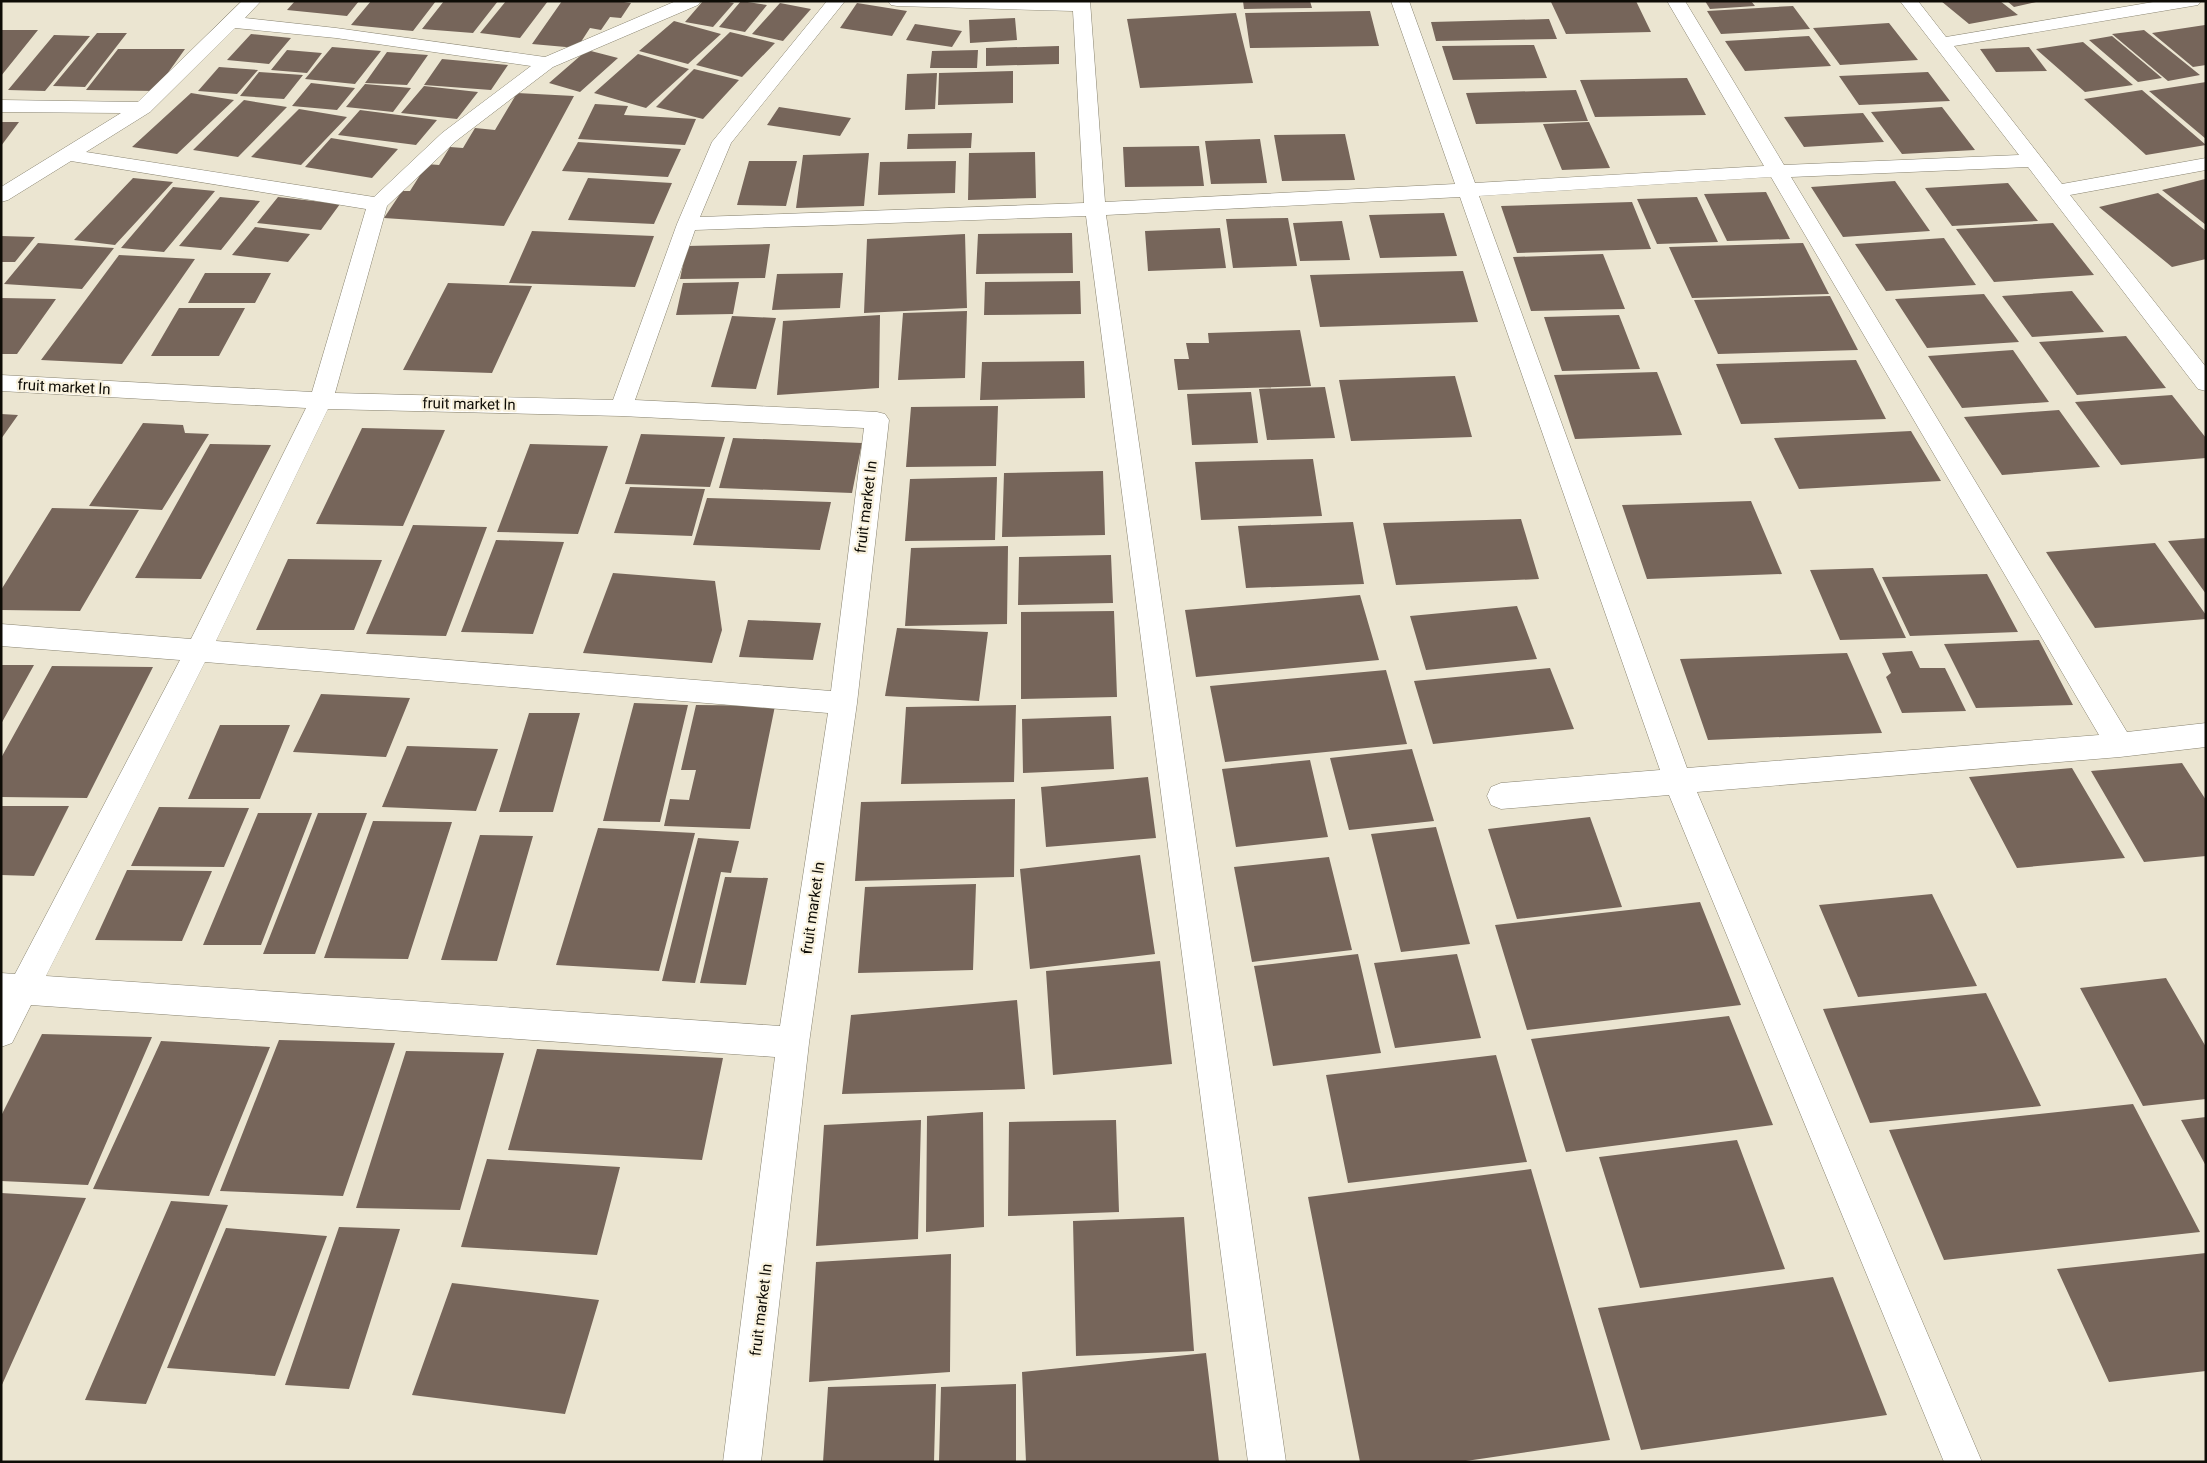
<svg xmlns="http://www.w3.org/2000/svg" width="2207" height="1463" font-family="Roboto,sans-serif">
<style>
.building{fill:#76655a}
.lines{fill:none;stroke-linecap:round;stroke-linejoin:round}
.minor-casing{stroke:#888370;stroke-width:1}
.minor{fill:#fff;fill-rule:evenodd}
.labels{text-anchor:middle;stroke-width:4.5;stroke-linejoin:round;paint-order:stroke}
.street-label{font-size:15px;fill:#0e0c06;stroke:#f9f2de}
</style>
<rect width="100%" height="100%" fill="#ebe5d1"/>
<path class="building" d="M 295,1 L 359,1 L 347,16 L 287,10 Z
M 371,1 L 436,1 L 413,31 L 351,25 Z
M 444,1 L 498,1 L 473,33 L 422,29 Z
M 506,1 L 548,1 L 520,38 L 480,33 Z
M 562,1 L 617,1 L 631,3 L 621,18 L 610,17 L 601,30 L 590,28 L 577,48 L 532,44 Z
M 703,1 L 723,1 L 734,3 L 713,27 L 685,22 Z
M 741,1 L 767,5 L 745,32 L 719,27 Z
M 1243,1 L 1310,1 L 1312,8 L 1244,9 Z
M 1636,1 L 1651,32 L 1566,34 L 1551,2 Z
M 1705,1 L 1751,1 L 1755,6 L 1710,9 Z
M 1941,1 L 2000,1 L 2018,15 L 1969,24 Z
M 2007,1 L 2036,1 L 2036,2 L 2014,7 Z
M 780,3 L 811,9 L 783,41 L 752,34 Z
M 857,3 L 907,11 L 892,36 L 840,28 Z
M 1793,6 L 1810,29 L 1721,34 L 1707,11 Z
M 1370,11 L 1379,46 L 1250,48 L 1245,13 Z
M 1236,13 L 1253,83 L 1140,88 L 1127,19 Z
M 1015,18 L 1017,40 L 970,43 L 969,20 Z
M 1549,19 L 1557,39 L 1436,41 L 1431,22 Z
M 674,21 L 721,34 L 688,64 L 639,51 Z
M 1889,23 L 1918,60 L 1840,65 L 1813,28 Z
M 915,24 L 962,31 L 952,47 L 906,40 Z
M 2205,25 L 2206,65 L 2193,67 L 2152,33 Z
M 1,30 L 38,30 L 1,76 Z
M 2144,30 L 2200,75 L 2168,81 L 2112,34 Z
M 730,32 L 775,43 L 742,77 L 696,65 Z
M 97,33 L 127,33 L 85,87 L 53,86 Z
M 251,34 L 291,38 L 269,64 L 227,60 Z
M 54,35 L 90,36 L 45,91 L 8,90 Z
M 1809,36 L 1831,66 L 1745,71 L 1725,41 Z
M 2112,36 L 2162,78 L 2138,82 L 2089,40 Z
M 2083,42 L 2133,85 L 2085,92 L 2036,49 Z
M 1534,45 L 1547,78 L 1453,80 L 1442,46 Z
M 1059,46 L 1059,64 L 986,66 L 986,48 Z
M 332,47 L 381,51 L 355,84 L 305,79 Z
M 2029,47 L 2047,71 L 1996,72 L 1980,49 Z
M 118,49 L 185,49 L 155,91 L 86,90 Z
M 287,50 L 322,53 L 307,73 L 271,70 Z
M 587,50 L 618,58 L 580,92 L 549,83 Z
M 978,50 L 977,68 L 930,68 L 932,51 Z
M 387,52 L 428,55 L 407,85 L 365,83 Z
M 638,54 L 689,69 L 646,108 L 594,93 Z
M 442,59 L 508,65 L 491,90 L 424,85 Z
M 219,67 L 258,70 L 237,94 L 198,91 Z
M 694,69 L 739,80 L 703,119 L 656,107 Z
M 1013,71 L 1013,103 L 938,105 L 939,73 Z
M 259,72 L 303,75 L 284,99 L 240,96 Z
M 1928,72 L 1950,101 L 1859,105 L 1839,76 Z
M 937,73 L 935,109 L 905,110 L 907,74 Z
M 1687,78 L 1706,115 L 1595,117 L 1580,80 Z
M 2206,82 L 2206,139 L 2149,91 Z
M 311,83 L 355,88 L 337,110 L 292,106 Z
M 365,84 L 411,88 L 393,112 L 346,107 Z
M 424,86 L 478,92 L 457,119 L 401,113 Z
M 1576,90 L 1588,121 L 1476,124 L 1466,93 Z
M 2142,90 L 2206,145 L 2146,155 L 2084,99 Z
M 191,93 L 234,100 L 177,154 L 132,147 Z
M 517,93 L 574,96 L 504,226 L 384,218 L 402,191 L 410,191 L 427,164 L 439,165 L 450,147 L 463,148 L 475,128 L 495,130 Z
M 244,100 L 287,107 L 238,157 L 193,150 Z
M 595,104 L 628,106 L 624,115 L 696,119 L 685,145 L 578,139 Z
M 779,107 L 851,118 L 840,136 L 767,125 Z
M 1942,107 L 1975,150 L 1902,154 L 1871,112 Z
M 299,109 L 347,117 L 301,165 L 251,157 Z
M 360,110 L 437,120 L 416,145 L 338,135 Z
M 1863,113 L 1884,142 L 1804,147 L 1784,117 Z
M 1,122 L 19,122 L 1,146 Z
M 1589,122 L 1610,168 L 1562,170 L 1543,124 Z
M 972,133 L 971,148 L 907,149 L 908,134 Z
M 1345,134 L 1355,180 L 1282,181 L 1274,135 Z
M 331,138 L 398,149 L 372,178 L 305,167 Z
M 1260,139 L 1267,183 L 1211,184 L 1205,141 Z
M 578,142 L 681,149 L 668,177 L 562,171 Z
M 1199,146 L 1204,186 L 1125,187 L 1123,147 Z
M 1035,152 L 1036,198 L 968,200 L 969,153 Z
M 869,153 L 864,206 L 796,208 L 803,155 Z
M 749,161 L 797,161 L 786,206 L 737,205 Z
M 956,161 L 955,193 L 878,195 L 880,162 Z
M 133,178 L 173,182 L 115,245 L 74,240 Z
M 588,178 L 672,183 L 654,224 L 568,220 Z
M 2205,179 L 2206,180 L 2206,225 L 2162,190 Z
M 1895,181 L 1930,231 L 1843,237 L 1811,187 Z
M 2008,183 L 2038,221 L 1952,226 L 1925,188 Z
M 173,187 L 215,191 L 164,252 L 121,248 Z
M 1766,192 L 1790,239 L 1727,241 L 1704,194 Z
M 2158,193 L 2206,231 L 2206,259 L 2172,267 L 2099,207 Z
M 220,197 L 260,201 L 221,250 L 179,246 Z
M 278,197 L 340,204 L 321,230 L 257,223 Z
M 1697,197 L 1718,242 L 1657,244 L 1637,199 Z
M 1632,202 L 1651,249 L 1517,253 L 1501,206 Z
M 1444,213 L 1457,256 L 1380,258 L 1369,215 Z
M 1288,218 L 1297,266 L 1233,268 L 1226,219 Z
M 1342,221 L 1350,260 L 1300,261 L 1293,223 Z
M 2053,223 L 2094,275 L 1994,282 L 1956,229 Z
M 255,227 L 310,234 L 288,262 L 232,255 Z
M 1220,228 L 1226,268 L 1148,271 L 1145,231 Z
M 532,231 L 654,236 L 635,287 L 509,283 Z
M 1072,233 L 1073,273 L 976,274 L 978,234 Z
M 965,234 L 967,308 L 864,313 L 867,239 Z
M 1,236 L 35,237 L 15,262 L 1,262 Z
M 1944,238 L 1976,285 L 1886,291 L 1855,244 Z
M 38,243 L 114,248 L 82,289 L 4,284 Z
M 1803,243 L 1829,294 L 1692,298 L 1669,247 Z
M 770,244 L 765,278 L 680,279 L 687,246 Z
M 1603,254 L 1625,309 L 1531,311 L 1513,257 Z
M 119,255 L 195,259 L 122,364 L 41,360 Z
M 1463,271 L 1478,322 L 1320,327 L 1310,275 Z
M 205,273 L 271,273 L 255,303 L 188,303 Z
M 843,273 L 840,308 L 772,310 L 777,274 Z
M 1080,281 L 1081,314 L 984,315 L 985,282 Z
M 739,282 L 733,314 L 676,315 L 683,283 Z
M 448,283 L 532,286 L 492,373 L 403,370 Z
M 2072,291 L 2104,332 L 2032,337 L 2002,296 Z
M 1984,294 L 2019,342 L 1927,348 L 1895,299 Z
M 1830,296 L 1858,350 L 1718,354 L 1694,300 Z
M 1,298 L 56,299 L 17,354 L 1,354 Z
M 179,308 L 245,308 L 219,356 L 151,356 Z
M 967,311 L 965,378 L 898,380 L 903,313 Z
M 880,315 L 879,388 L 777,395 L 783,321 Z
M 1619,315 L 1640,369 L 1562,371 L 1544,317 Z
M 732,316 L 776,318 L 756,389 L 711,387 Z
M 1300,330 L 1311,386 L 1178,390 L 1174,359 L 1189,359 L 1186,343 L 1209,343 L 1208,333 Z
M 2126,336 L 2166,388 L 2077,395 L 2039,342 Z
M 2013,350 L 2049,402 L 1962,408 L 1928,356 Z
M 1856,360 L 1886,419 L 1741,424 L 1716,364 Z
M 1084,361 L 1085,398 L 980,400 L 982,362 Z
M 1657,372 L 1682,435 L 1575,439 L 1554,375 Z
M 1455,376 L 1472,437 L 1351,441 L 1339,380 Z
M 1325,387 L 1335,438 L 1267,440 L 1259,389 Z
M 1251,392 L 1258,443 L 1192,445 L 1187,394 Z
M 2172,395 L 2206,438 L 2206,458 L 2121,465 L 2075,402 Z
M 998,406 L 996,466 L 906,467 L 911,407 Z
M 2059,410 L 2100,467 L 2002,475 L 1964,417 Z
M 1,414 L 18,415 L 1,439 Z
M 143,423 L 183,425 L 185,433 L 209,434 L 162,510 L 89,506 Z
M 362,428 L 445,430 L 403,526 L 316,524 Z
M 1911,431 L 1941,481 L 1799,489 L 1774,438 Z
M 641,434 L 725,437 L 710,487 L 625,484 Z
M 733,438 L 862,443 L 852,493 L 719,488 Z
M 210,444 L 271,445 L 201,579 L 135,578 Z
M 530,444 L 608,446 L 578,534 L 497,532 Z
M 1313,459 L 1322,516 L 1201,520 L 1195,462 Z
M 1103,471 L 1105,535 L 1002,537 L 1004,473 Z
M 997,477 L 995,540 L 905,541 L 910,479 Z
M 630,487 L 705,489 L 692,536 L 614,533 Z
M 707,498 L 831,502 L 820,550 L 693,545 Z
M 1751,501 L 1782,574 L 1647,579 L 1622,505 Z
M 52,508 L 139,510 L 80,611 L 1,610 L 1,590 Z
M 1521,519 L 1539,579 L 1396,585 L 1383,523 Z
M 1353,522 L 1364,584 L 1246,588 L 1238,526 Z
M 413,525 L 487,527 L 446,636 L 366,634 Z
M 2206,538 L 2206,594 L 2168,541 Z
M 496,540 L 564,542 L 533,634 L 461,632 Z
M 2155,543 L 2206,615 L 2206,619 L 2095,628 L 2046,552 Z
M 1008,546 L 1007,624 L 905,626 L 911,548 Z
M 1111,555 L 1113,603 L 1018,605 L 1019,557 Z
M 288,559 L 382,560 L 354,630 L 256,630 Z
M 1873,568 L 1906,638 L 1840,640 L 1810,570 Z
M 613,573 L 715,581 L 722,630 L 712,663 L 583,653 Z
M 1987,574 L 2018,632 L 1910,636 L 1882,577 Z
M 1360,595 L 1379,660 L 1196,677 L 1185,610 Z
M 1517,606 L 1537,659 L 1426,670 L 1410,616 Z
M 1114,611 L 1117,697 L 1021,699 L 1021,612 Z
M 748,620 L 821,623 L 813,660 L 739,657 Z
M 897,628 L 988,632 L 979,701 L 885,696 Z
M 2039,640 L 2073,705 L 1976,708 L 1944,644 Z
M 1912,651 L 1920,668 L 1945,668 L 1966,711 L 1902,713 L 1886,677 L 1891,673 L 1882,653 Z
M 1847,653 L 1882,733 L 1708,740 L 1680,659 Z
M 1,665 L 34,665 L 1,724 Z
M 52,666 L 153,667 L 87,798 L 1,797 L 1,758 Z
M 1550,668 L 1574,729 L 1433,744 L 1414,681 Z
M 1386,670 L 1407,744 L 1225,762 L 1210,686 Z
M 321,694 L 410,698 L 386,757 L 293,752 Z
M 634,703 L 688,705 L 660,822 L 603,821 Z
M 696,705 L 775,706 L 750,829 L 664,826 L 670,799 L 689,800 L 696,770 L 681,770 Z
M 1016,705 L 1014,782 L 901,784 L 906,707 Z
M 529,713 L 580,713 L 553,812 L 499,812 Z
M 1111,716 L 1114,769 L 1023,773 L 1022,719 Z
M 220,725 L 290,725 L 260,799 L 188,799 Z
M 407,746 L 498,749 L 476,811 L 382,807 Z
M 1412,749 L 1434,821 L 1349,830 L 1330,758 Z
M 1310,760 L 1328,837 L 1236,847 L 1222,769 Z
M 2182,763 L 2206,800 L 2206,856 L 2144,862 L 2091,771 Z
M 2072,768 L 2125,858 L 2017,868 L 1969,777 Z
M 1148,777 L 1156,838 L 1046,847 L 1041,787 Z
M 1015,799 L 1014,877 L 855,881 L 861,802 Z
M 1,806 L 69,806 L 34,876 L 1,875 Z
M 159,807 L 249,808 L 224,867 L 131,866 Z
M 258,813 L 312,813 L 261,945 L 203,945 Z
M 318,813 L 367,813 L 315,954 L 263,954 Z
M 1590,817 L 1622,907 L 1517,919 L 1488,829 Z
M 373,821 L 452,822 L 408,959 L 324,958 Z
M 1436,827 L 1470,944 L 1401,952 L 1371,834 Z
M 598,828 L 695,833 L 659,971 L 556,965 Z
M 480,835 L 533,836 L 497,961 L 441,960 Z
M 698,838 L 739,841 L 731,873 L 721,872 L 695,983 L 662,981 Z
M 1140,855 L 1155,954 L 1030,969 L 1020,869 Z
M 1329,857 L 1352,950 L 1252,962 L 1234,867 Z
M 127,870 L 212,871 L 182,941 L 95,940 Z
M 725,877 L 768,878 L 746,985 L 700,983 Z
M 976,884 L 973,970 L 858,973 L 865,887 Z
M 1932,894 L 1977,986 L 1858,997 L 1819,905 Z
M 1700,902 L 1741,1005 L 1527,1030 L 1495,925 Z
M 1358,954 L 1381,1053 L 1273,1066 L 1254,966 Z
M 1457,954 L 1481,1038 L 1395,1048 L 1374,963 Z
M 1160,961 L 1172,1064 L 1053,1075 L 1046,971 Z
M 2166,978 L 2206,1047 L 2206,1099 L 2143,1106 L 2080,988 Z
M 1986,993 L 2041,1106 L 1870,1123 L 1823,1009 Z
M 1017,1000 L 1025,1089 L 842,1094 L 851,1015 Z
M 1729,1016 L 1773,1125 L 1566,1152 L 1531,1039 Z
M 42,1034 L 152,1037 L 88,1185 L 1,1181 L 1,1116 Z
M 279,1040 L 395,1043 L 343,1196 L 220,1191 Z
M 161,1041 L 270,1047 L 209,1196 L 93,1189 Z
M 537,1049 L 723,1058 L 702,1160 L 508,1150 Z
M 406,1051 L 504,1053 L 460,1210 L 356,1208 Z
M 1496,1055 L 1527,1162 L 1348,1183 L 1326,1075 Z
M 2133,1104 L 2200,1232 L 1944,1260 L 1889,1130 Z
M 983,1112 L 984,1227 L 926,1232 L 927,1116 Z
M 2206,1117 L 2206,1166 L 2181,1120 Z
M 921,1120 L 918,1239 L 816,1246 L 824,1125 Z
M 1116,1120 L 1119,1212 L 1008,1216 L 1009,1122 Z
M 1737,1140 L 1785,1269 L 1640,1288 L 1599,1157 Z
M 487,1159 L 620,1167 L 597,1255 L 461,1247 Z
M 1531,1169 L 1610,1440 L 1459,1462 L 1360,1462 L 1308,1197 Z
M 1,1193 L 86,1198 L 1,1387 Z
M 171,1201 L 228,1205 L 146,1404 L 85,1400 Z
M 1184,1217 L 1194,1351 L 1076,1356 L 1073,1221 Z
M 339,1227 L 400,1229 L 349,1389 L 285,1385 Z
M 226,1228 L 327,1236 L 275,1376 L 167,1368 Z
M 2206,1253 L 2206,1371 L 2109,1382 L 2057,1269 Z
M 951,1254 L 950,1372 L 809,1382 L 816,1262 Z
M 1833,1277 L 1887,1415 L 1641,1450 L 1598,1308 Z
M 452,1283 L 599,1300 L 565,1414 L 412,1395 Z
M 1206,1353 L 1219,1462 L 1026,1462 L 1022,1372 Z
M 936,1384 L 934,1462 L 823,1462 L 828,1387 Z
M 1016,1384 L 1016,1462 L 939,1462 L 941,1387 Z"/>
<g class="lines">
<g class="minor-casing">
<path id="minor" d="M 242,1 L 261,1 L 245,18 L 336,28 L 545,57 L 676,1 L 701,1 L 698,5 L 553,67 L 456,141 L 387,206 L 335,393 L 613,400 L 677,224 L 712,142 L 827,1 L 845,1 L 731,143 L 700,217 L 1084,203 L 1073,11 L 897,6 L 891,5 L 888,1 L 1090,1 L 1105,202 L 1455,184 L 1391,1 L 1409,1 L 1475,183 L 1764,166 L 1667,1 L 1685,1 L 1784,165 L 2019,155 L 1900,1 L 1918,1 L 1946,37 L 2159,1 L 2201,1 L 2198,5 L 2192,6 L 1954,46 L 2062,184 L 2206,158 L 2206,170 L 2070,195 L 2206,367 L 2206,391 L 2198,389 L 2028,167 L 1791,177 L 2127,732 L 2206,723 L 2206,747 L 2120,757 L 1697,792 L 1982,1462 L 1944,1462 L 1669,795 L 1501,809 L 1491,805 L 1487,796 L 1491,787 L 1501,783 L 1660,770 L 1460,197 L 1106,215 L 1286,1462 L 1248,1462 L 1086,216 L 695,230 L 635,400 L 877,412 L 885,414 L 889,420 L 857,703 L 809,1043 L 761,1462 L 723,1462 L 775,1057 L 31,1005 L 12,1043 L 1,1047 L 1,973 L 15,974 L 180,660 L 1,646 L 1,624 L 191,639 L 306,408 L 1,391 L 1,375 L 312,392 L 366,209 L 71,161 L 8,200 L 1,202 L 1,187 L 121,113 L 1,112 L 1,100 L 138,102 ZM 235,28 L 336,38 L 531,66 L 442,133 L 374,197 L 86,152 L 150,112 ZM 1771,177 L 2099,735 L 1687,768 L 1479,196 ZM 328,409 L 621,416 L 864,428 L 831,691 L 216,641 ZM 205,662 L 828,713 L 780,1026 L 46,976 Z"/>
</g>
<use href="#minor" class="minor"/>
</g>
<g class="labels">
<g class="street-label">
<text transform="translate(64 387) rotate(3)" y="5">fruit market ln</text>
<text transform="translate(469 404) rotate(1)" y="5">fruit market ln</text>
<text transform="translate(866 507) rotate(-83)" y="5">fruit market ln</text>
<text transform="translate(813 908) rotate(-82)" y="5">fruit market ln</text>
<text transform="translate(761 1310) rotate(-83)" y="5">fruit market ln</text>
</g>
</g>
<rect width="2207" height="1463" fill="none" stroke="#0e0c06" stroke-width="5"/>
</svg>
